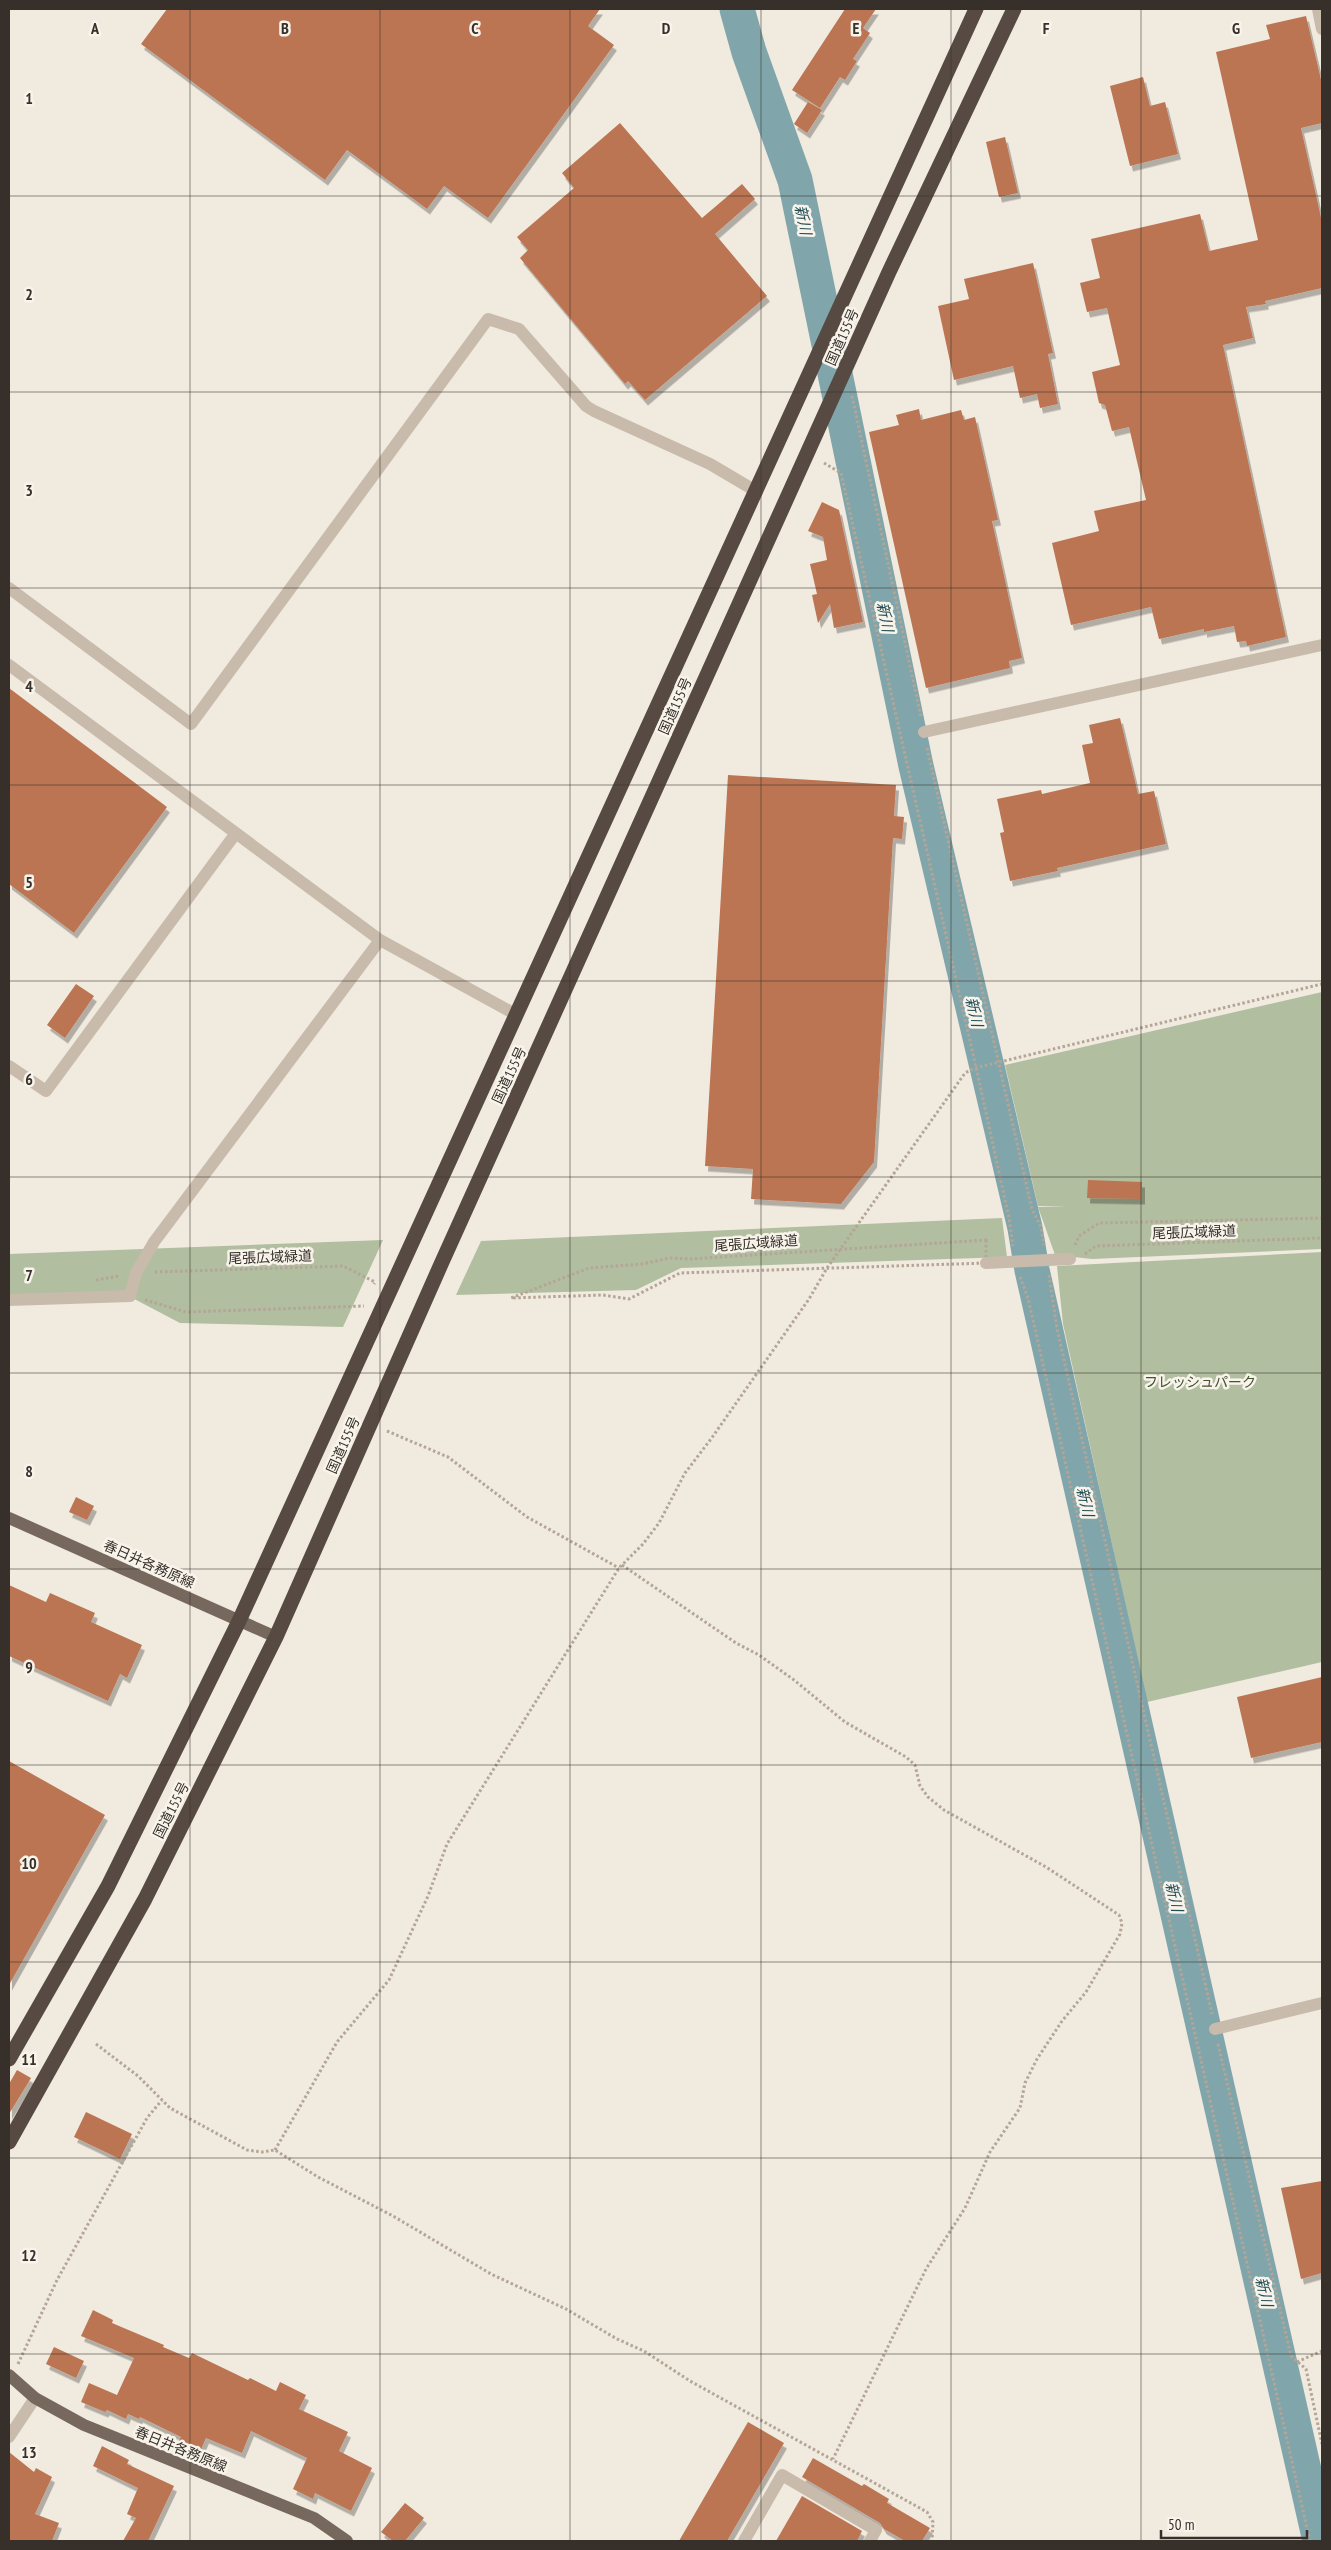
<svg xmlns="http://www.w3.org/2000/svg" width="1331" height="2550" font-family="'PT Sans Narrow','Noto Sans JP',sans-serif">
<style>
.green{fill:#b2bea0}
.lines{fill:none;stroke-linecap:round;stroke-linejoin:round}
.river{stroke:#80a6ab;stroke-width:35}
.building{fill:#bb7553;filter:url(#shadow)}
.path{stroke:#b4a596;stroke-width:3;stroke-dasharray:2.5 2.5;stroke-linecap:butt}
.minor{stroke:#c8bbac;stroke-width:12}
.major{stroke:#77685d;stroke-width:12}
.highway{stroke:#574a42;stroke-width:15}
.grid{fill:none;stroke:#362f2a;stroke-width:1;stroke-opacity:0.55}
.labels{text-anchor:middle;stroke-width:5;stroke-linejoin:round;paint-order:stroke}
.street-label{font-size:14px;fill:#362f2a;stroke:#f8f4eb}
.park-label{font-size:14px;fill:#435330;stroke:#f8f4eb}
.water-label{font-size:15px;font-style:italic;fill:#234d54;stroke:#f8f4eb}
.grid-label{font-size:16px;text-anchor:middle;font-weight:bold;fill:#362f2a;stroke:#f8f4eb;stroke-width:5;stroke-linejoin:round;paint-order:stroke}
</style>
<defs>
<filter id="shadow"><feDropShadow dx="3" dy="5.5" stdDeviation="0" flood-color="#0004"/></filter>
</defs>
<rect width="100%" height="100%" fill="#f1eadf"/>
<path class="green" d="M 1322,992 L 1322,1249 L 1092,1259 L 1055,1255 L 1038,1207 L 1067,1207 L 1038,1206 L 1005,1065 Z
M 1002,1218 L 1007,1257 L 681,1268 L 636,1290 L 456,1295 L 481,1241 Z
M 383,1240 L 343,1327 L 180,1323 L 121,1292 L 9,1295 L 9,1254 Z
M 1322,1252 L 1322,1662 L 1147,1702 L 1063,1324 L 1057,1266 Z"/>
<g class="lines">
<path class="river" d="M 737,9 L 749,52 L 795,180 L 916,766 L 1025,1228 L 1032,1270 L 1320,2541"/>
</g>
<path class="building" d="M 167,9 L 600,9 L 588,26 L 614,45 L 488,218 L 444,186 L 427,209 L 347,150 L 325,180 L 141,44 Z
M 845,9 L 876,9 L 863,28 L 870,33 L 853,59 L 857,61 L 845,80 L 840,77 L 820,108 L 792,90 Z
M 1306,16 L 1322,84 L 1322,123 L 1301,128 L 1322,222 L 1322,288 L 1265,301 L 1266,304 L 1246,307 L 1253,338 L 1223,345 L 1286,637 L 1247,646 L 1246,641 L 1237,642 L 1234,626 L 1204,632 L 1204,629 L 1159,639 L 1151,607 L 1071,625 L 1052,543 L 1099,531 L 1094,511 L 1146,500 L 1129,427 L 1112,431 L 1105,405 L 1099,403 L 1092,372 L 1120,365 L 1107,308 L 1087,312 L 1080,283 L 1100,278 L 1091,239 L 1200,214 L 1209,251 L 1258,240 L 1216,52 L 1270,39 L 1266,25 Z
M 1143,77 L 1150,106 L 1165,102 L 1178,154 L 1130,166 L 1110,86 Z
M 808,102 L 822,110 L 807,133 L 794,124 Z
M 620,123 L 702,218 L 742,184 L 755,199 L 715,234 L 767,296 L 645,400 L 628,381 L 625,384 L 520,258 L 528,250 L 517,237 L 574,188 L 562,173 Z
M 1005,137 L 1018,193 L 999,197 L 986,142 Z
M 1033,263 L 1053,353 L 1048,354 L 1058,404 L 1040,408 L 1037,394 L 1020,398 L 1013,366 L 954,380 L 938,306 L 969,299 L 964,279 Z
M 919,409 L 921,420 L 961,410 L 964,420 L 975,417 L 998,520 L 992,521 L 1022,658 L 1009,661 L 1010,668 L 926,688 L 869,432 L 899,425 L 896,415 Z
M 822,502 L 839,510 L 863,622 L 834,628 L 830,604 L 818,623 L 812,595 L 817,594 L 810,564 L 827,560 L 823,537 L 808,531 Z
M 9,688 L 167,807 L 74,933 L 9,884 Z
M 1120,718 L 1138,794 L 1154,791 L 1166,844 L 1057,868 L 1058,871 L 1010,881 L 1000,833 L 1004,832 L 997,799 L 1041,790 L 1042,794 L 1090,783 L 1082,745 L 1093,743 L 1089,725 Z
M 728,775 L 896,785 L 894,816 L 904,817 L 902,839 L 893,838 L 874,1162 L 841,1204 L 751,1199 L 753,1169 L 705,1166 Z
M 76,984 L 94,996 L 65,1038 L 47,1025 Z
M 1088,1180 L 1142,1182 L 1142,1199 L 1087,1198 Z
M 76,1497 L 94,1506 L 87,1520 L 69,1512 Z
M 9,1585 L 46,1602 L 50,1593 L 95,1613 L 91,1622 L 142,1645 L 127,1678 L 120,1674 L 108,1701 L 9,1656 Z
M 1322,1677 L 1322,1742 L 1251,1758 L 1237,1697 Z
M 9,1761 L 105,1815 L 9,1985 Z
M 17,2070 L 31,2078 L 9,2114 L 9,2084 Z
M 86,2112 L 132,2134 L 120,2159 L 74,2137 Z
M 1322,2181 L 1322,2273 L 1301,2279 L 1281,2188 Z
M 93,2310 L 113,2320 L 112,2323 L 164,2345 L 163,2347 L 189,2358 L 192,2353 L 248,2380 L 250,2378 L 276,2391 L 280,2382 L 306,2395 L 299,2409 L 348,2432 L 339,2451 L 372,2468 L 351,2511 L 315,2493 L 313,2499 L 293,2489 L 307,2458 L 251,2431 L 242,2453 L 206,2438 L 199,2454 L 177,2444 L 181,2437 L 140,2417 L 139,2419 L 128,2414 L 126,2419 L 107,2410 L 105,2412 L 81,2402 L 89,2383 L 117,2395 L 134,2358 L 81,2336 Z
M 54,2347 L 84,2361 L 76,2378 L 46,2364 Z
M 748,2422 L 784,2443 L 727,2541 L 679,2541 Z
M 102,2446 L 129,2460 L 127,2464 L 174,2486 L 148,2541 L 123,2541 L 136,2518 L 127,2514 L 138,2488 L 93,2466 Z
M 9,2452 L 34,2472 L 36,2468 L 52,2477 L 35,2514 L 59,2523 L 52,2541 L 9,2541 Z
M 813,2458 L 862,2486 L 864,2484 L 889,2499 L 887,2503 L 930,2528 L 922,2541 L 905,2541 L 884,2529 L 880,2523 L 802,2477 Z
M 802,2496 L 862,2531 L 857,2541 L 776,2541 Z
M 405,2503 L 424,2518 L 405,2541 L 393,2541 L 381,2532 Z"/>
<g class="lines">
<path class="path" d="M 852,396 L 921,717
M 824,463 L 841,473 L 978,1076 L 1009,1218 L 1013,1246
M 927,748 L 1032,1209 L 1041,1227 L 1044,1245
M 986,1240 L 986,1263 L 680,1273 L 629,1299 L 603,1295 L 511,1298 L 589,1268 L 642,1264 L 670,1258 L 690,1259 Z
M 1075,1245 L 1079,1236 L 1099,1223 L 1322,1218
M 1085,1254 L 1096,1246 L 1322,1238
M 155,1272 L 343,1266 L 375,1282 L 374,1284
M 1049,1275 L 1057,1329 L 1212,2014
M 1020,1277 L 1028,1298 L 1310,2541
M 96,1280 L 119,1276
M 145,1300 L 186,1312 L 364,1306
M 387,1431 L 448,1457 L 527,1517 L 619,1568
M 622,1565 L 736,1643 L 759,1655 L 794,1680 L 845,1722 L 906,1757 L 915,1765 L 920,1786 L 928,1797 L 944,1810 L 1046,1867 L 1119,1915 L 1122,1923 L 1120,1934 L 1086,1992 L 1062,2021 L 1037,2059 L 1025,2083 L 1020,2108 L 990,2152 L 965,2208 L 926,2269 L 833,2459
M 96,2044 L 138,2076 L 170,2108 L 247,2150 L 262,2152 L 275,2150 L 318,2177 L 393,2216 L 491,2274 L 566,2309 L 617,2339 L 644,2351 L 690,2381 L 927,2512 L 933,2522 L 932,2541
M 1218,2044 L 1291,2356 L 1306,2369 L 1322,2444
M 275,2150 L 337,2042 L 389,1980 L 428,1896 L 447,1844 L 619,1568 L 643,1544 L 659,1523 L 685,1473 L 711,1439 L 809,1299 L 827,1268 L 965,1073 L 975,1068 L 1322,984
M 1297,2362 L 1322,2351
M 18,2364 L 57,2280 L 147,2118 L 162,2100"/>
<path class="minor" d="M 1318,9 L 1322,29
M 9,588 L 191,724 L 488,319 L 519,329 L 586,406 L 594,411 L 710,464 L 754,490
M 9,665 L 380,940 L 515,1014
M 924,732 L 1322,645
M 9,1066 L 46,1091 L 236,833
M 986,1263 L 1070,1259
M 9,1300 L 130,1296 L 136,1273 L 154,1242 L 380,940
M 1215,2029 L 1322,2003
M 9,2437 L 35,2398
M 744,2541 L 782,2475 L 876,2530 L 870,2541"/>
<path class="major" d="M 9,1518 L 276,1637
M 9,2375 L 35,2398 L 84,2425 L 314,2518 L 347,2541"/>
<path class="highway" d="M 9,2059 L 108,1886 L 239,1621 L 976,9
M 9,2142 L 145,1899 L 276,1637 L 442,1262 L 889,272 L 1014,9"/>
</g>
<path class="grid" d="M 190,9 L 190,2541M 380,9 L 380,2541M 570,9 L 570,2541M 761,9 L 761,2541M 951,9 L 951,2541M 1141,9 L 1141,2541M 9,196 L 1322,196M 9,392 L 1322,392M 9,588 L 1322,588M 9,785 L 1322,785M 9,981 L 1322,981M 9,1177 L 1322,1177M 9,1373 L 1322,1373M 9,1569 L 1322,1569M 9,1765 L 1322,1765M 9,1962 L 1322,1962M 9,2158 L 1322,2158M 9,2354 L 1322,2354"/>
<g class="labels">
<g class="street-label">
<text transform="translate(842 337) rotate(-66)" y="5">国道155号</text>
<text transform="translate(675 706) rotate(-66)" y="5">国道155号</text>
<text transform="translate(509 1075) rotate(-65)" y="5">国道155号</text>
<text transform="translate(1194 1232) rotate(-2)" y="5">尾張広域緑道</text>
<text transform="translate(756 1243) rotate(-4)" y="5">尾張広域緑道</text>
<text transform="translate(270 1257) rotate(-2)" y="5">尾張広域緑道</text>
<text transform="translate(343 1445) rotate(-66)" y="5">国道155号</text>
<text transform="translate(149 1564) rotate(24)" y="5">春日井各務原線</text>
<text transform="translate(171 1810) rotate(-63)" y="5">国道155号</text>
<text transform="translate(181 2449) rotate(22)" y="5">春日井各務原線</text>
</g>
<g class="park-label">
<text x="1200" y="1387">フレッシュパーク</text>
</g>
<g class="water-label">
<text transform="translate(803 220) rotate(78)" y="5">新川</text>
<text transform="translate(885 617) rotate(78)" y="5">新川</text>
<text transform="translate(974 1012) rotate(77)" y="5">新川</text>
<text transform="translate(1085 1502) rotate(77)" y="5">新川</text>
<text transform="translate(1174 1897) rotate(77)" y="5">新川</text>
<text transform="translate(1264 2292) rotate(77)" y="5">新川</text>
</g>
</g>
<g class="grid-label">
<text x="95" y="34">A</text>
<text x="285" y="34">B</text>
<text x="475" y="34">C</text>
<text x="666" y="34">D</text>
<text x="856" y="34">E</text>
<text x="1046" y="34">F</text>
<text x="1236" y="34">G</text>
<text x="29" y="104">1</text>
<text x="29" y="300">2</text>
<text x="29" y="496">3</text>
<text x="29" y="692">4</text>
<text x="29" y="888">5</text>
<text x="29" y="1085">6</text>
<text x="29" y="1281">7</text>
<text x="29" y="1477">8</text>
<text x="29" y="1673">9</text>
<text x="29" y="1869">10</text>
<text x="29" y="2065">11</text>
<text x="29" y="2261">12</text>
<text x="29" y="2458">13</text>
</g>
<rect width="1331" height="2550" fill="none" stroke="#362f2a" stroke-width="20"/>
<path d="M1161 2530v8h146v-8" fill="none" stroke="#362f2a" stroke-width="2.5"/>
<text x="1168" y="2530" font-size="15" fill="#362f2a" stroke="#f8f4eb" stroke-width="4" paint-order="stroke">50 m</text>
</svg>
